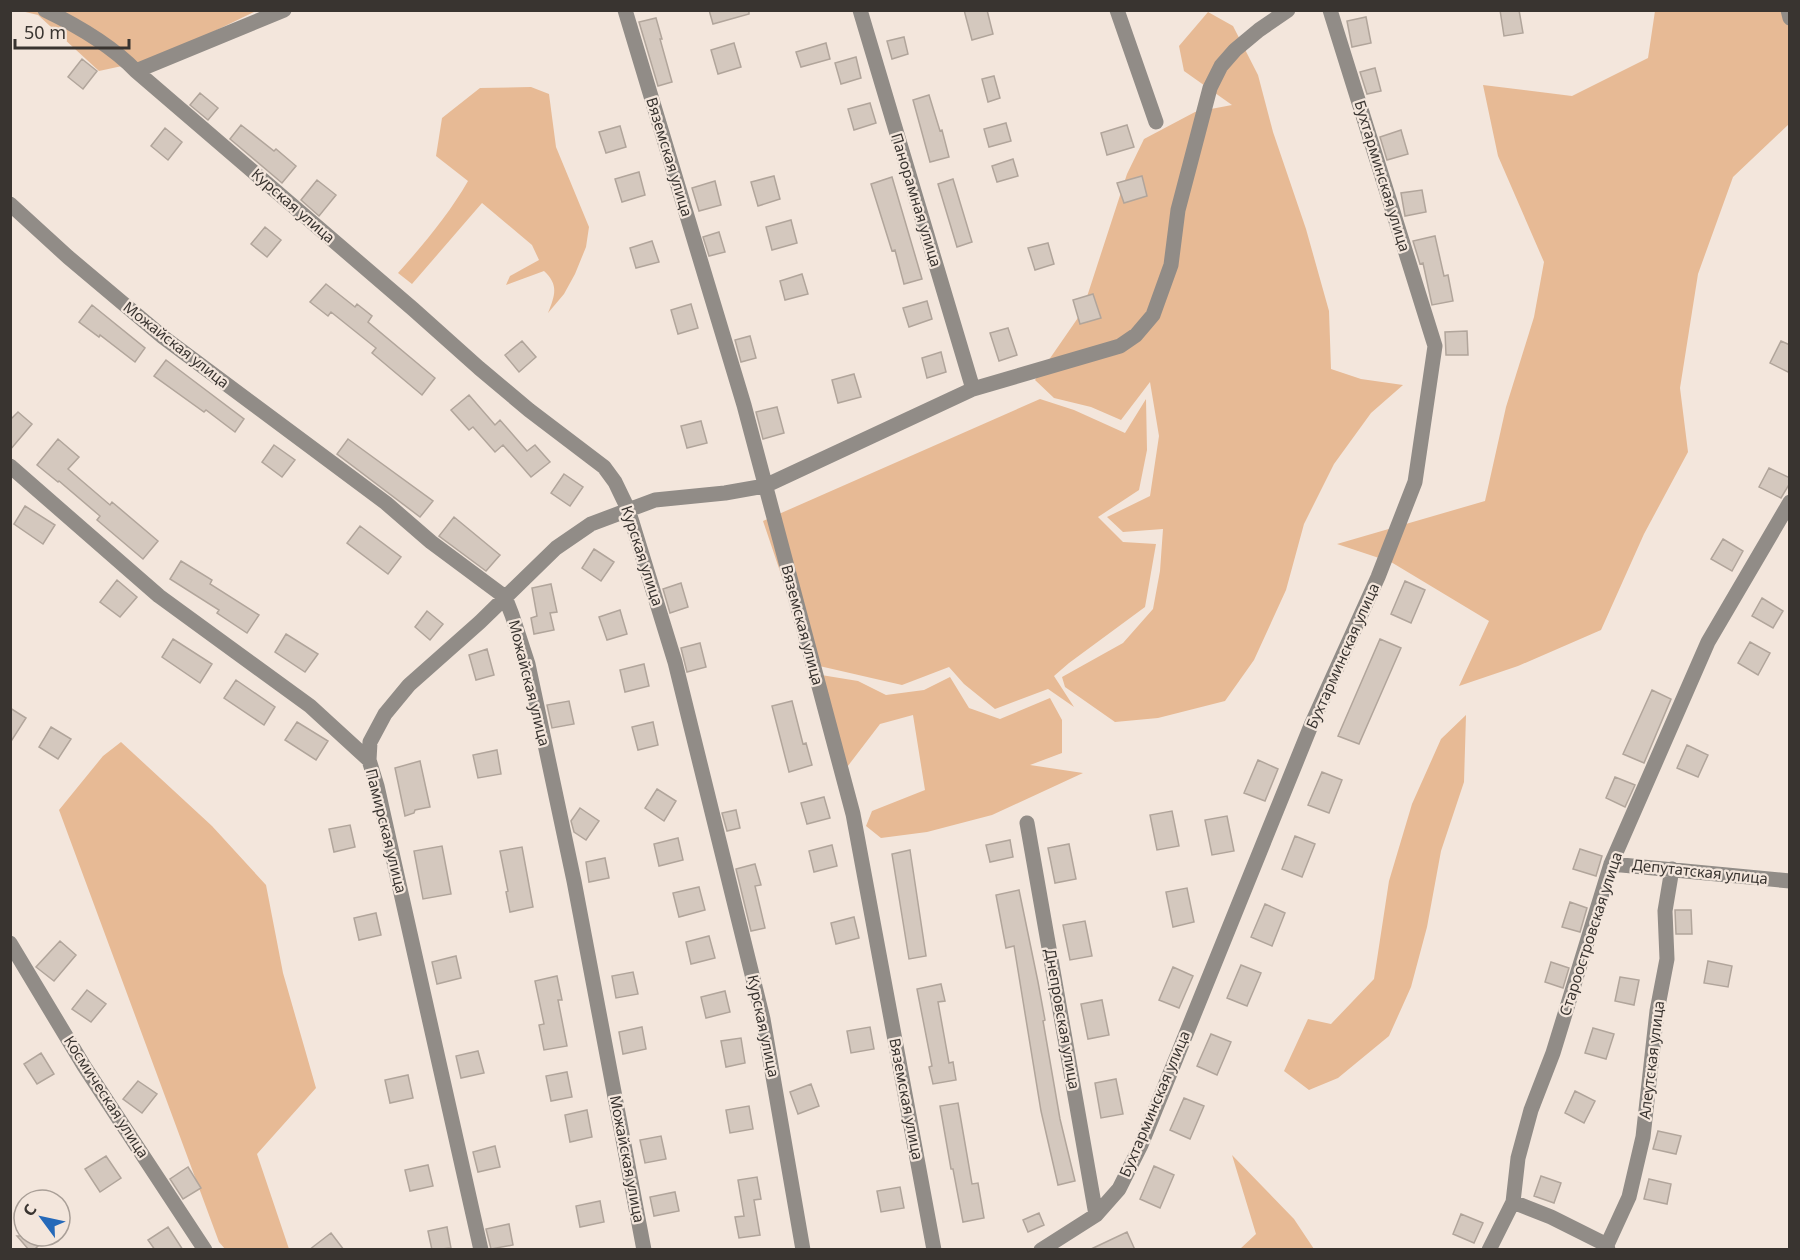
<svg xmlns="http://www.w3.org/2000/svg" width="1800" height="1260" font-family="'Noto Sans',sans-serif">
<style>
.green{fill:#e7ba95}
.building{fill:#d4c8be;stroke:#b1a59b;stroke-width:1.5}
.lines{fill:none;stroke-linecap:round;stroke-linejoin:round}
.minor{stroke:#918c87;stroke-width:15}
.labels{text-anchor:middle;stroke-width:4.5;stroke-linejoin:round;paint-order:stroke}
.street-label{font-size:15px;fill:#393430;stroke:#f3e6dc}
</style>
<rect width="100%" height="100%" fill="#f3e6dc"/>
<path class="green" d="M 21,11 L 256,11 L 159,58 L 99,71 L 38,15 Z
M 1655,11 L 1789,11 L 1789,124 L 1733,177 L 1698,274 L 1680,388 L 1688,452 L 1644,534 L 1601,630 L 1518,666 L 1459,686 L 1489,621 L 1391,562 L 1337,544 L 1485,501 L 1506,407 L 1534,317 L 1544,262 L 1498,156 L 1483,85 L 1572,96 L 1648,58 Z
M 1208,12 L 1233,26 L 1258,75 L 1273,132 L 1306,229 L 1329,311 L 1331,369 L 1361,379 L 1403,385 L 1371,413 L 1334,464 L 1304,524 L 1286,590 L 1254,660 L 1225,701 L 1158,718 L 1115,722 L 1065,687 L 1062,677 L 1123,643 L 1153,609 L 1160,571 L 1163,529 L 1123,532 L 1107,517 L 1150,496 L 1159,436 L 1150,382 L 1121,420 L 1091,407 L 1054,398 L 1035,380 L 1082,312 L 1127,174 L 1144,139 L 1195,112 L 1232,105 L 1184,71 L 1179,46 Z
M 531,87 L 549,94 L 556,147 L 589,227 L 586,247 L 575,274 L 564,294 L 548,313 C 555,295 559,285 544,271 L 506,285 L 510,276 L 539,260 L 532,245 L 482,203 L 412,284 L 398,273 C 424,244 449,214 468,181 L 436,156 L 442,118 L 480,88 Z
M 1040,399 L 1074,410 L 1125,433 L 1146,399 L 1147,450 L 1139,490 L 1098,517 L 1123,542 L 1156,544 L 1145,607 L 1069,663 L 1054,676 L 1074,707 L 1048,689 L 995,709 L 964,684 L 949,667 L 902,685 L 815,665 L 806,648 L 763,521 Z
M 815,674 L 858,681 L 886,695 L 924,690 L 950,677 L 969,708 L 1000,719 L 1050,698 L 1062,720 L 1062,753 L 1030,765 L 1083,773 L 992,815 L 927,832 L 881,838 L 866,826 L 872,811 L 925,790 L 913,715 L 880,724 L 841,775 Z
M 1466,715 L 1464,782 L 1441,851 L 1427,927 L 1411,987 L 1389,1036 L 1338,1078 L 1309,1090 L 1284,1071 L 1308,1019 L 1331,1024 L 1374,979 L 1389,881 L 1412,804 L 1441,739 Z
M 121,742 L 212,826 L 266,885 L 283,973 L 316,1088 L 257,1154 L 289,1249 L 225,1249 L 219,1242 L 59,810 L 103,756 Z
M 1232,1155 L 1294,1219 L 1314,1249 L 1240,1249 L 1256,1234 Z"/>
<path class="building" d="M 709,10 L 749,10 L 749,14 L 713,24 Z
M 964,10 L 987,10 L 993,34 L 972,40 Z
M 1500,10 L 1519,10 L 1523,33 L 1504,36 Z
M 1366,17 L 1371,43 L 1352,47 L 1347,21 Z
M 656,18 L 662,39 L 660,39 L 672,82 L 658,86 L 639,22 Z
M 904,37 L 908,54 L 892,59 L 887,41 Z
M 734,43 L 741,67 L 718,74 L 711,50 Z
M 826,43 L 830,59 L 801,67 L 796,52 Z
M 856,57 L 861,78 L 841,84 L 835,63 Z
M 82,59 L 97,71 L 83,89 L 68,77 Z
M 1375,68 L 1381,91 L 1367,94 L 1360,72 Z
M 994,76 L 1000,98 L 988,102 L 982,79 Z
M 200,93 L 218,108 L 208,120 L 190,105 Z
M 929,95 L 940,131 L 942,130 L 949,157 L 930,162 L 913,100 Z
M 870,103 L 876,123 L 854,130 L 848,109 Z
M 1006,123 L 1011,141 L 989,147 L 984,129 Z
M 241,125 L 274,151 L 276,149 L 296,166 L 282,183 L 230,139 Z
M 1127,125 L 1134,147 L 1107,155 L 1101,133 Z
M 620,126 L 626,147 L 606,153 L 599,132 Z
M 165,128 L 182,142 L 168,160 L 151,146 Z
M 1401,130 L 1408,154 L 1387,160 L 1380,137 Z
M 1013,159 L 1018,176 L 997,182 L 992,166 Z
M 639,172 L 645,195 L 622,202 L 615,179 Z
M 774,176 L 780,199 L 758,206 L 751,182 Z
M 1142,176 L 1147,196 L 1124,203 L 1117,183 Z
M 892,177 L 922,279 L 904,284 L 895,250 L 892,251 L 871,184 Z
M 953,179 L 972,242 L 957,247 L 938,184 Z
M 317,180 L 336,195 L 319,216 L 301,200 Z
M 715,181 L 721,205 L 699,211 L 692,188 Z
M 1422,190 L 1426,212 L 1405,216 L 1401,193 Z
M 791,220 L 797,243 L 772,250 L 766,227 Z
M 265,227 L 281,240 L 267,257 L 251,244 Z
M 719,232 L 725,252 L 709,256 L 703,237 Z
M 1435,236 L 1444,276 L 1448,275 L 1453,301 L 1432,305 L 1423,263 L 1420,264 L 1413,241 Z
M 652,241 L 659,262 L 636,268 L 630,248 Z
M 1048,243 L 1054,264 L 1035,270 L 1028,248 Z
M 802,274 L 808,294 L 785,300 L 780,281 Z
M 326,284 L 355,307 L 357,304 L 372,316 L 368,322 L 435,378 L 422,395 L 372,353 L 376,348 L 331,312 L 328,316 L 310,302 Z
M 1093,294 L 1101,318 L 1080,324 L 1073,300 Z
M 927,301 L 932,319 L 909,327 L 903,308 Z
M 691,304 L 698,328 L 678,334 L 671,310 Z
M 92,305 L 145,348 L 135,362 L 100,335 L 99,337 L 79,322 Z
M 1008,328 L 1017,355 L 999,361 L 990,333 Z
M 1467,331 L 1468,355 L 1446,355 L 1445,332 Z
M 750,336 L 756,358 L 741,362 L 735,340 Z
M 522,341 L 536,357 L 519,372 L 505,355 Z
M 1781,341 L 1790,345 L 1790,373 L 1770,363 Z
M 941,352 L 946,372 L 927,378 L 922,358 Z
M 166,360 L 244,419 L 235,432 L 206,410 L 204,412 L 154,376 Z
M 854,374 L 861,397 L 838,403 L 832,380 Z
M 469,395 L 495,425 L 500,420 L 527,451 L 535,445 L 550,462 L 531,477 L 503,445 L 495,452 L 473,427 L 469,430 L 451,410 Z
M 777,407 L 784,433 L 763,439 L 756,412 Z
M 18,412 L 32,424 L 10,450 L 10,420 Z
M 701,421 L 707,443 L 687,448 L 681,426 Z
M 58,439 L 79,457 L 68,469 L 110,505 L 112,502 L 158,541 L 143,559 L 97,520 L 100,516 L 59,481 L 58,482 L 37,465 Z
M 348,439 L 433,501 L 420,517 L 337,454 Z
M 274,445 L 295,460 L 282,477 L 262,462 Z
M 1769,468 L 1790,478 L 1790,483 L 1781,498 L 1759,487 Z
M 564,474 L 583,487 L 570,506 L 551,493 Z
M 25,506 L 55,525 L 43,544 L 14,524 Z
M 454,517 L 500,555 L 486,571 L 439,536 Z
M 360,526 L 401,557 L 388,574 L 347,543 Z
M 1723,539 L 1743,551 L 1732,571 L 1711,559 Z
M 594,549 L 614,562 L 601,581 L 582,568 Z
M 181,561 L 212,580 L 210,584 L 259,615 L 247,633 L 217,613 L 219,610 L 170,579 Z
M 117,580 L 137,597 L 120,617 L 100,602 Z
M 1405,581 L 1425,590 L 1411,623 L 1391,614 Z
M 681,583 L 688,607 L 670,613 L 663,589 Z
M 551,584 L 557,612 L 550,613 L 554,630 L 534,634 L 531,618 L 537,616 L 532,588 Z
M 1762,598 L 1783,611 L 1773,628 L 1752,616 Z
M 620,610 L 627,634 L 607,640 L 599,617 Z
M 427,611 L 443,624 L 430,640 L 415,627 Z
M 286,634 L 318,654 L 305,672 L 275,652 Z
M 173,639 L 212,664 L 200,683 L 162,657 Z
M 1380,639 L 1401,648 L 1359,744 L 1338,736 Z
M 1750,642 L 1770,653 L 1758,675 L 1738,663 Z
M 700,643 L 706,667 L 687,672 L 681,648 Z
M 487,649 L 494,675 L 476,680 L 469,655 Z
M 644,664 L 649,686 L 625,692 L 620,670 Z
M 236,680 L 275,707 L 264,725 L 224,698 Z
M 1652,690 L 1671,699 L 1644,763 L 1623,754 Z
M 569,701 L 574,724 L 552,728 L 547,705 Z
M 792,701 L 803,744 L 806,743 L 812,765 L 789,772 L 772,706 Z
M 10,708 L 26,718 L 10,743 Z
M 297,722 L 328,741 L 316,760 L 285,740 Z
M 653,722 L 658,745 L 638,750 L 632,727 Z
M 51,727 L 71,739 L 58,759 L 39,747 Z
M 1687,745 L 1708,755 L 1698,777 L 1677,768 Z
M 497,750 L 501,774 L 478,778 L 473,755 Z
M 1258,760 L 1278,769 L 1265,801 L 1244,793 Z
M 420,761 L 430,807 L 415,810 L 414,813 L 405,816 L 395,768 Z
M 1322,772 L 1342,780 L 1329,813 L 1308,805 Z
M 1615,777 L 1635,785 L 1625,807 L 1606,798 Z
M 657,789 L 676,801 L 664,821 L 645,808 Z
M 824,797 L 830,818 L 807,824 L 801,803 Z
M 580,808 L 599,821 L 586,840 L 574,832 L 571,821 Z
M 736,810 L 740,828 L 727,831 L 722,813 Z
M 1172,811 L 1179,846 L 1157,850 L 1150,815 Z
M 1227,816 L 1234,851 L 1212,855 L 1205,820 Z
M 350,825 L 355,847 L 334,852 L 329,829 Z
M 1295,836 L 1315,844 L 1302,877 L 1282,869 Z
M 678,838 L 683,860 L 659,866 L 654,844 Z
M 1010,840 L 1013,857 L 990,862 L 986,845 Z
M 1069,844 L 1076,879 L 1055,883 L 1048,848 Z
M 832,845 L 837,866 L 814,872 L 809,851 Z
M 442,846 L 451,894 L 423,899 L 414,851 Z
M 522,847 L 533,907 L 510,912 L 506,892 L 508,891 L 500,851 Z
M 1580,849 L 1602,856 L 1596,876 L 1573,869 Z
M 910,850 L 926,956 L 909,959 L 892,854 Z
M 605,858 L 609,878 L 589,882 L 586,862 Z
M 755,864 L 761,885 L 755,886 L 765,928 L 751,931 L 736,869 Z
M 699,887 L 705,910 L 679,917 L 673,893 Z
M 1187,888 L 1194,922 L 1173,927 L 1166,892 Z
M 1019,890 L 1038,982 L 1045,1020 L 1043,1021 L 1060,1119 L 1075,1181 L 1058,1185 L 1041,1111 L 1014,946 L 1006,948 L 996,895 Z
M 1570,902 L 1587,908 L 1580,932 L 1562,927 Z
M 1265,904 L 1285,913 L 1272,946 L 1251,937 Z
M 1675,910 L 1691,910 L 1692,934 L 1676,934 Z
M 376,913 L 381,935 L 359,940 L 354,918 Z
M 854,917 L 859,938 L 836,944 L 831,923 Z
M 1085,921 L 1092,956 L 1070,960 L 1063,925 Z
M 709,936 L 715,958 L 691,964 L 686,942 Z
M 60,941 L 76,955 L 54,981 L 36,967 Z
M 456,956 L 461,978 L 437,984 L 432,962 Z
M 1708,961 L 1732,966 L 1728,987 L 1704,983 Z
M 1551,962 L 1569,968 L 1563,988 L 1545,982 Z
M 1241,965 L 1261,973 L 1247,1006 L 1227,998 Z
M 1173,967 L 1193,976 L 1179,1008 L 1159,1000 Z
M 633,972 L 638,994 L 616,998 L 612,976 Z
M 557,976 L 562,1000 L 558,1000 L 567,1046 L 544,1050 L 539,1025 L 544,1024 L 535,981 Z
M 1620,977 L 1639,980 L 1634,1005 L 1615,1001 Z
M 941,984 L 945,1001 L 938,1002 L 949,1063 L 953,1062 L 956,1080 L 933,1084 L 929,1067 L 932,1066 L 917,989 Z
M 87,990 L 106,1004 L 91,1022 L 72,1009 Z
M 725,991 L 730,1012 L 706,1018 L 701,997 Z
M 1102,1000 L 1109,1035 L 1088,1039 L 1081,1004 Z
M 642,1027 L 646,1049 L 623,1054 L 619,1032 Z
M 870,1027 L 874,1049 L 851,1053 L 847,1031 Z
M 1593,1028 L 1614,1034 L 1606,1059 L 1585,1053 Z
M 1211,1034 L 1231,1042 L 1217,1075 L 1197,1066 Z
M 741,1038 L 745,1063 L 726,1067 L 721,1041 Z
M 478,1051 L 484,1073 L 461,1078 L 456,1056 Z
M 41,1053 L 54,1074 L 37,1084 L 24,1064 Z
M 567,1072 L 572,1097 L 551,1101 L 546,1076 Z
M 408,1075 L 413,1098 L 390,1103 L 385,1080 Z
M 1116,1079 L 1123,1114 L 1101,1118 L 1095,1083 Z
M 138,1081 L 157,1094 L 142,1113 L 123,1099 Z
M 811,1084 L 819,1106 L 798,1114 L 790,1092 Z
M 1575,1091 L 1595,1101 L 1584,1123 L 1565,1113 Z
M 1184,1098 L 1204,1106 L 1190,1139 L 1170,1130 Z
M 958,1103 L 972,1184 L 978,1183 L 984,1218 L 963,1222 L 953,1169 L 951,1169 L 940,1106 Z
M 749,1106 L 753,1129 L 730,1133 L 726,1110 Z
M 587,1110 L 592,1137 L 570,1142 L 565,1115 Z
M 1658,1131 L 1681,1136 L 1676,1154 L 1653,1149 Z
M 661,1136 L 666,1159 L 645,1163 L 640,1140 Z
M 495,1146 L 500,1167 L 478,1172 L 473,1152 Z
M 106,1156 L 121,1178 L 100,1192 L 85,1169 Z
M 428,1165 L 433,1186 L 410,1191 L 405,1170 Z
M 1154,1166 L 1174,1175 L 1160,1208 L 1140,1199 Z
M 188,1167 L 201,1188 L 183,1199 L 170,1179 Z
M 1541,1176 L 1561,1183 L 1554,1203 L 1534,1196 Z
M 757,1177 L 761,1199 L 754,1200 L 760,1235 L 739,1238 L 735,1217 L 744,1216 L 738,1180 Z
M 1649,1179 L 1671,1184 L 1667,1204 L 1644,1199 Z
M 900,1187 L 904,1208 L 881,1212 L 877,1191 Z
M 675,1192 L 679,1211 L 654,1216 L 650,1197 Z
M 600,1201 L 604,1222 L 580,1227 L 576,1206 Z
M 1039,1213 L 1044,1225 L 1028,1232 L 1023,1220 Z
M 1461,1214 L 1483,1223 L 1474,1243 L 1453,1234 Z
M 509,1224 L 513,1245 L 491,1249 L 486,1229 Z
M 168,1227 L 183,1250 L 155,1250 L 148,1240 Z
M 447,1227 L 451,1248 L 432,1250 L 428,1231 Z
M 1127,1232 L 1135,1250 L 1089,1250 Z
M 331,1233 L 344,1250 L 309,1250 Z
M 17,1236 L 48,1236 L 34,1250 L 29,1250 Z"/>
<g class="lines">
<path class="minor" d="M 45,10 C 78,26 111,45 136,71 L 413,309 L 479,368 L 529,410 L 604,467 L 615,482 L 628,509 L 675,662 L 763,1019 L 803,1250
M 625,10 L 744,405 L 853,814 L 934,1250
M 860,10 L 973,389
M 1117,10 L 1156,122
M 1788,10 L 1790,18
M 136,71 L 284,10
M 10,204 L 68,257 L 163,337 L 386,503 L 431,542 L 505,597 L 512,615 L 528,664 L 574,881 L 644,1250
M 10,466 L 159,596 L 310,706 L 369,760 L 377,786 L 481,1250
M 369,760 L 370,742 L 385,714 L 409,685 L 480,622 L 556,548 L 591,524 L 655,500 L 725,493 L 765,486 L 973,389 L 1120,346 L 1136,335 L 1153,315 L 1171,265 L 1178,210 L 1210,88 L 1221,66 L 1235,50 L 1259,30 L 1288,10
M 1027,823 L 1096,1215
M 1611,864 L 1790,881
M 10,943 L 84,1066 L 205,1250
M 1513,1202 L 1551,1217 L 1607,1245
M 1041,1250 L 1096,1215 L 1119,1189 L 1141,1145 L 1312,723 L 1378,577 L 1415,482 L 1435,346 L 1330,10
M 1489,1250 L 1513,1202 L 1518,1158 L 1531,1110 L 1553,1053 L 1611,864 L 1708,642 L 1790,502
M 1608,1250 L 1607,1245 L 1629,1197 L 1643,1137 L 1657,1011 L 1667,959 L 1665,911 L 1672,869"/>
</g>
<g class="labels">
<g class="street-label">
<text transform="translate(669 157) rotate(73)" y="5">Вяземская улица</text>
<text transform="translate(1382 176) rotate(73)" y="5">Бухтарминская улица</text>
<text transform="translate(916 200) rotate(73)" y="5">Панорамная улица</text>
<text transform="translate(293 206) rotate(41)" y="5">Курская улица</text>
<text transform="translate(176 345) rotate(38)" y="5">Можайская улица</text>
<text transform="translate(642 556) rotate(72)" y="5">Курская улица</text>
<text transform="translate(802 625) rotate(75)" y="5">Вяземская улица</text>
<text transform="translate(1343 656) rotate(-66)" y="5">Бухтарминская улица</text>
<text transform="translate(529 683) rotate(76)" y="5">Можайская улица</text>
<text transform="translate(386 831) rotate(76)" y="5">Памирская улица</text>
<text transform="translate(1700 872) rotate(6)" y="5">Депутатская улица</text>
<text transform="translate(1591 934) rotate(-72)" y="5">Староостровская улица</text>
<text transform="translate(1062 1019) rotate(80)" y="5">Днепровская улица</text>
<text transform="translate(763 1026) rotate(78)" y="5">Курская улица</text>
<text transform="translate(1652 1060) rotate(-83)" y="5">Алеутская улица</text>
<text transform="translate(106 1097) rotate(57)" y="5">Космическая улица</text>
<text transform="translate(906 1099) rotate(79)" y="5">Вяземская улица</text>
<text transform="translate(1155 1104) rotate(-67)" y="5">Бухтарминская улица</text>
<text transform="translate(627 1159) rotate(79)" y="5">Можайская улица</text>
</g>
</g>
<rect width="1800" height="1260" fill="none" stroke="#393430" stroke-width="24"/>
<g transform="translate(42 1218) rotate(303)"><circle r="28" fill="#f3e6dc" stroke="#a99f97" stroke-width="1.5"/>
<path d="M0-4.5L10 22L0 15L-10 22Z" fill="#2569b9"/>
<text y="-9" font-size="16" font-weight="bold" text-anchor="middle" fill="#393430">С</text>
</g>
<path d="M15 39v9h114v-9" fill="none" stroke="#393430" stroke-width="3"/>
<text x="24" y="39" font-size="18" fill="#393430" stroke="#f3e6dc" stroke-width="4.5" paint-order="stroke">50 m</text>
</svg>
